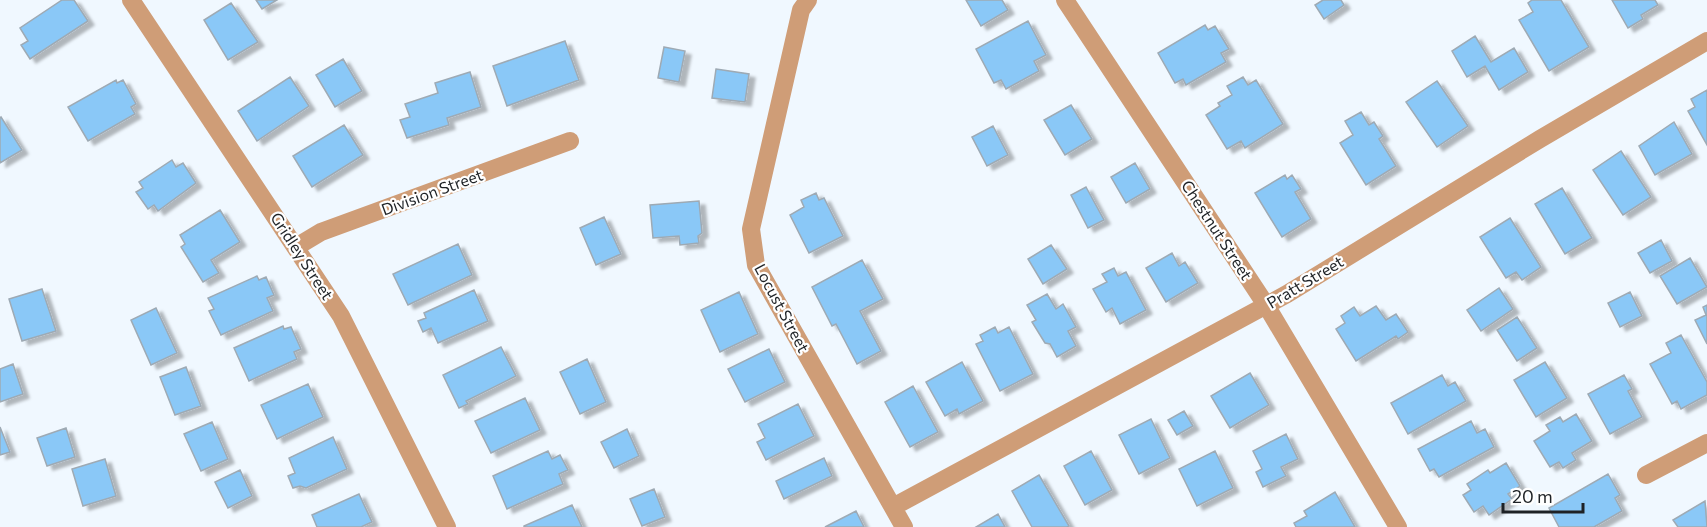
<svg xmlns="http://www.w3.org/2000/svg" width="1707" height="527" font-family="Commissioner,sans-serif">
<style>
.building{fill:#8ac8f7;stroke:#9eaab4;stroke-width:1.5;filter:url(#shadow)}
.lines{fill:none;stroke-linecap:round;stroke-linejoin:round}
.street{stroke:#cf9d77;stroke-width:18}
.labels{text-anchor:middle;stroke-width:4.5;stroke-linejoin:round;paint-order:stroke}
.street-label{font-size:16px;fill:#1e2226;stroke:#fff}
</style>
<defs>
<filter id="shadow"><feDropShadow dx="6" dy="4" stdDeviation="1.5" flood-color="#0004"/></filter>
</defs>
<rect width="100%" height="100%" fill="#f0f8ff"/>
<path class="building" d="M 62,0 L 74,0 L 88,21 L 30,59 L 21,45 L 28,41 L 20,28 Z
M 256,0 L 277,0 L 262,9 Z
M 966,0 L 1002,0 L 1008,10 L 981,26 Z
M 1323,0 L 1341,0 L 1344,5 L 1324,19 L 1315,5 Z
M 1532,0 L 1561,0 L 1589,47 L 1549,71 L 1519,20 L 1533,12 L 1528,3 Z
M 1612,0 L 1655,0 L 1658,5 L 1641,15 L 1643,19 L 1628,28 Z
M 231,3 L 258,42 L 228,60 L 204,20 Z
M 1028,21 L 1046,55 L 1034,61 L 1039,71 L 1006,89 L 1001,80 L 994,83 L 976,49 Z
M 1205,25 L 1208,30 L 1215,26 L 1229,49 L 1221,53 L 1226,62 L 1186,85 L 1183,79 L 1175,83 L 1158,53 Z
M 1475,36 L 1491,62 L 1514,48 L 1528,72 L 1499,90 L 1485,66 L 1467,77 L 1452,51 Z
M 565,41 L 579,80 L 507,106 L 493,66 Z
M 664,47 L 685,51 L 679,82 L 658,78 Z
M 343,59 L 362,91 L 335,107 L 316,75 Z
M 716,69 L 749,74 L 745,102 L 712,98 Z
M 470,72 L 481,107 L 447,118 L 449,125 L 407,138 L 400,120 L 410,117 L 405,104 L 438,93 L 435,83 Z
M 290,77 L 309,106 L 257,141 L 238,111 Z
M 1243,77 L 1248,85 L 1256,80 L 1283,124 L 1245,148 L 1241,141 L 1227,149 L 1206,115 L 1220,106 L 1218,103 L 1232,95 L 1227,86 Z
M 116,80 L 117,83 L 123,80 L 136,104 L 131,107 L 135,114 L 88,141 L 68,107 Z
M 1437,81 L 1468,126 L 1437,147 L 1406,102 Z
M 1707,90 L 1707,145 L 1688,111 L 1695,107 L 1691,99 Z
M 1071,105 L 1092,139 L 1065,155 L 1044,120 Z
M 1361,112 L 1369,125 L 1374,122 L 1383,136 L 1379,139 L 1396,166 L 1366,185 L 1340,143 L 1353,135 L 1345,121 Z
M 1,117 L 22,150 L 0,163 L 0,118 Z
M 1674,122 L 1692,154 L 1655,175 L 1639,146 Z
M 344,125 L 363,155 L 312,187 L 293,156 Z
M 993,126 L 1008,155 L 987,166 L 972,137 Z
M 1621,151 L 1651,197 L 1623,215 L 1593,170 Z
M 172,160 L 176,167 L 183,163 L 196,183 L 158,211 L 154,205 L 148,209 L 136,192 L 143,188 L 139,182 Z
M 1135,163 L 1150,189 L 1126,203 L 1111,177 Z
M 1285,175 L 1287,179 L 1292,175 L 1301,189 L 1295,192 L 1311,219 L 1282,237 L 1255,193 Z
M 1086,187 L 1104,220 L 1088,228 L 1071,195 Z
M 1562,188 L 1592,238 L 1565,254 L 1535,204 Z
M 816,193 L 819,200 L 824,198 L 843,236 L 809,253 L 790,215 L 804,207 L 801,200 Z
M 699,201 L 702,233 L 698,236 L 699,243 L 680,245 L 679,236 L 653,238 L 650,205 Z
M 220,210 L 240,242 L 211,260 L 219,273 L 203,282 L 181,247 L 185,244 L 180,235 Z
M 604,217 L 621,254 L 596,265 L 580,228 Z
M 1510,218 L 1541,267 L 1522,280 L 1516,272 L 1506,278 L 1480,237 Z
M 1661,240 L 1672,261 L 1650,273 L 1638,253 Z
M 458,244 L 472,275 L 408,305 L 393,274 Z
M 1051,245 L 1067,269 L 1043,284 L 1028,259 Z
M 1172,253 L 1179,266 L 1185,262 L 1198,283 L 1166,302 L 1146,268 Z
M 1690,258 L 1707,287 L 1677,304 L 1660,276 Z
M 862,260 L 883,299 L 860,311 L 881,351 L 857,364 L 836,324 L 832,326 L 812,287 Z
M 1114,268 L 1118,276 L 1126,272 L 1146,310 L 1120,324 L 1112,308 L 1106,312 L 1093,289 L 1107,282 L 1102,274 Z
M 257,276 L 259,280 L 266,277 L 274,295 L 267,298 L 273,311 L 221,335 L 209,311 L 214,309 L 208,298 Z
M 1499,288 L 1513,309 L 1481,331 L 1467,310 Z
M 42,289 L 56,331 L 22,341 L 9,299 Z
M 474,290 L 488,321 L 438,343 L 431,328 L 423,332 L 418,321 L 426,318 L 424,313 Z
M 739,292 L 758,334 L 720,352 L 701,310 Z
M 1630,292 L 1642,316 L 1620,327 L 1608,303 Z
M 1047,294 L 1056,309 L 1063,304 L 1076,327 L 1068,331 L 1076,346 L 1057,357 L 1050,344 L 1045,343 L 1032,322 L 1036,320 L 1027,305 Z
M 1707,305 L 1707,344 L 1695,320 L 1706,315 L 1703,307 Z
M 1376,306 L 1386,320 L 1396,314 L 1408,332 L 1398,339 L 1396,336 L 1356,361 L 1336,329 L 1345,323 L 1341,316 L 1354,307 L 1360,316 Z
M 156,308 L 177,353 L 151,365 L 131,320 Z
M 1517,317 L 1537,348 L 1517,361 L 1497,330 Z
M 283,326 L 284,329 L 291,327 L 301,349 L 294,352 L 297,359 L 249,381 L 234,348 Z
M 995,327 L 998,333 L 1009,327 L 1033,374 L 1000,391 L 976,344 L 983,341 L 980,335 Z
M 1681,335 L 1707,382 L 1707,395 L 1681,409 L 1677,401 L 1672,404 L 1650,364 L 1671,353 L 1666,343 Z
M 501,347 L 516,376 L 466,401 L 468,404 L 459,408 L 443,375 Z
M 769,349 L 785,382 L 745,402 L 728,369 Z
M 587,359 L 606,402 L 580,414 L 560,372 Z
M 962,362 L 983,401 L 959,414 L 957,409 L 945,416 L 926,382 Z
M 1545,362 L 1567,398 L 1536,417 L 1514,380 Z
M 13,364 L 23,394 L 0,402 L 0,369 Z
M 186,367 L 201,406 L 175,415 L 160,377 Z
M 1250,373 L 1269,405 L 1230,428 L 1211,396 Z
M 1442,375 L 1448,386 L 1455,382 L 1466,401 L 1408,434 L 1391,403 Z
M 1624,375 L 1632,389 L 1628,391 L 1642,417 L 1610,434 L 1588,394 Z
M 308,384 L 323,417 L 277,439 L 261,405 Z
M 913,386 L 938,432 L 910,447 L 885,402 Z
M 525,398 L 540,430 L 491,453 L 475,421 Z
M 798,404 L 814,436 L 766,460 L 757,442 L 765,438 L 758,424 Z
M 1184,411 L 1193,426 L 1177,435 L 1168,420 Z
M 1576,414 L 1592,441 L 1572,453 L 1576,460 L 1563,468 L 1559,462 L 1550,467 L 1534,441 L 1550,431 L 1546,425 L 1560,417 L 1563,422 Z
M 1151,419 L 1170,458 L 1139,474 L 1119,435 Z
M 1471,421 L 1477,433 L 1485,429 L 1494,447 L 1439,477 L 1434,469 L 1430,471 L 1418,449 Z
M 212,422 L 228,459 L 201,471 L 184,434 Z
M 0,427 L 10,452 L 0,455 Z
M 66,428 L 75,457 L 47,466 L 37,438 Z
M 627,429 L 639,456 L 614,468 L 601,442 Z
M 1286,434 L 1298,459 L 1281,467 L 1286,476 L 1263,487 L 1256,472 L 1262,469 L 1253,451 Z
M 333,437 L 347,469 L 306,488 L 300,486 L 293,488 L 288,476 L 295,473 L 289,458 Z
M 548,451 L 552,459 L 560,455 L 568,470 L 559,474 L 563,484 L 507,509 L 493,476 Z
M 1091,451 L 1112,490 L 1085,505 L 1064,466 Z
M 1215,451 L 1233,488 L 1197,506 L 1179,469 Z
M 824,458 L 832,476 L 784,499 L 776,481 Z
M 105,459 L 116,496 L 83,506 L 72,469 Z
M 1506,463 L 1520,486 L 1508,494 L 1512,499 L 1489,515 L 1483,506 L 1474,512 L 1463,495 L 1471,490 L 1467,484 L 1488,470 L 1490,473 Z
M 240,470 L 252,496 L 228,508 L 215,482 Z
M 1608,474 L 1620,495 L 1615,498 L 1622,511 L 1594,527 L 1559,527 L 1549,508 Z
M 1039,475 L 1069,526 L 1067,527 L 1032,527 L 1012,491 Z
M 654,489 L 665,517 L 642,526 L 630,499 Z
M 1335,492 L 1355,527 L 1296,527 L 1294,523 L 1307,516 L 1304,511 Z
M 359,494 L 372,522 L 361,527 L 317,527 L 312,515 Z
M 1705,501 L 1707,527 L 1678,527 L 1673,520 Z
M 572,505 L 582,527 L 524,527 L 524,526 Z
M 856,511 L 864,527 L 825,527 Z
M 998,514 L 1005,527 L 976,527 Z"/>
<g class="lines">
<path class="street" d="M 131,0 L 341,316 L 447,527
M 808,0 L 801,10 L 751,229 L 756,265 L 904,527
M 1065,0 L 1266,305 L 1398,527
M 296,247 L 321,232 L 570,141
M 1646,475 L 1707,443
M 893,507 L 1287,294 L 1540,139 L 1707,41"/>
</g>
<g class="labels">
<g class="street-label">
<text transform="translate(432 192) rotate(-20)" y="6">Division Street</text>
<text transform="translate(1217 230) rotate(57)" y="6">Chestnut Street</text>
<text transform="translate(302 256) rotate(57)" y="6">Gridley Street</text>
<text transform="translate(1305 282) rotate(-31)" y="6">Pratt Street</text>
<text transform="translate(782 308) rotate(62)" y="6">Locust Street</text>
</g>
</g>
<path d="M1503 503v9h80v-9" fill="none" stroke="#1e2226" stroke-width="3"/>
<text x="1512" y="503" font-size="18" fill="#1e2226" stroke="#ffffff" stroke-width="4.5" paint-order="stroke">20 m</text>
</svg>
